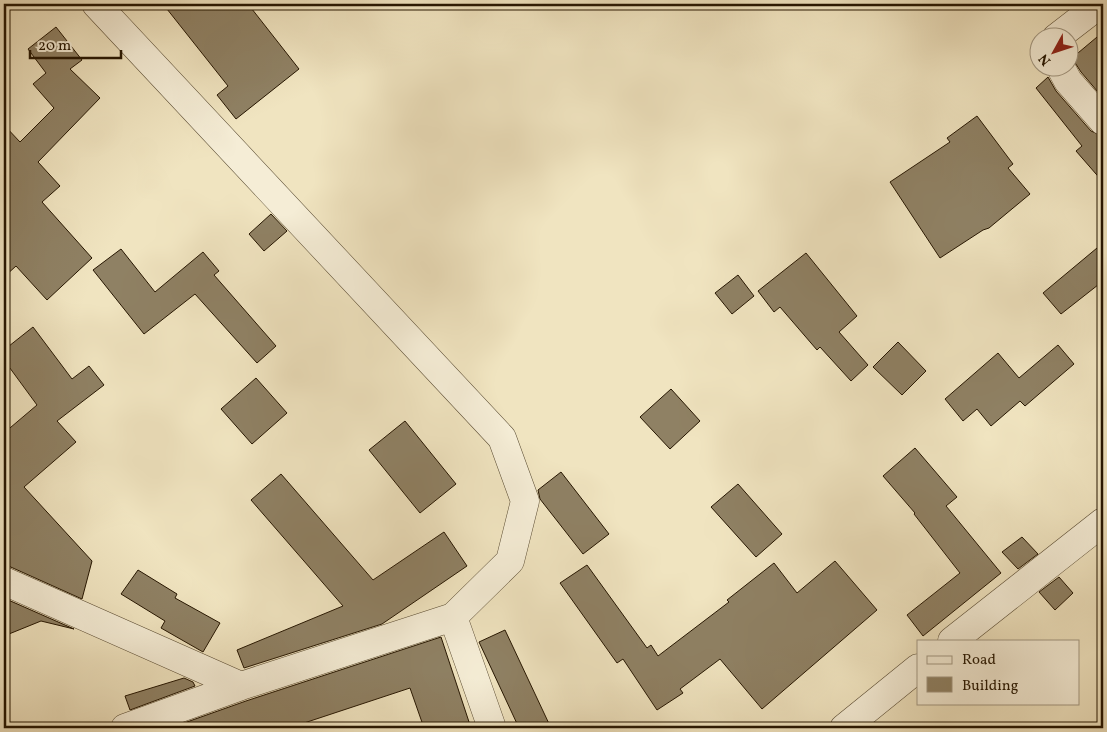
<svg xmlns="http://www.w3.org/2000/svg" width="1107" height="732" font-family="Vollkorn,serif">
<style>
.building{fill:#8f8164;stroke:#261601}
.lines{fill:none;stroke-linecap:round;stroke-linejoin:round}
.street-casing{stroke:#584a31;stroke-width:29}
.street{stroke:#f5edd6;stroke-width:28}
</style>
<rect width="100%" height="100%" fill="#f0e4c0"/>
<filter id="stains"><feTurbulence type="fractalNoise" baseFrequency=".004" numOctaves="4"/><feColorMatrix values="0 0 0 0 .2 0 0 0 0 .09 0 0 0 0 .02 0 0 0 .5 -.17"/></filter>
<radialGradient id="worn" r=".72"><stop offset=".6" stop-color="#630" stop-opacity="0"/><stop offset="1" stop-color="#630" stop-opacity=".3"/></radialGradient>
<path class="building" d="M 163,4 L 248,4 L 299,69 L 236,119 L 217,95 L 228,86 Z
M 56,27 L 82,60 L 70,69 L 100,98 L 38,162 L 60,186 L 42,202 L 92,258 L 47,300 L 16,266 L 4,277 L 4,125 L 20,142 L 54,108 L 33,84 L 46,73 L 28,49 Z
M 1103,32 L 1103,98 L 1081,72 L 1072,58 Z
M 1048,77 L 1056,91 L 1091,131 L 1103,136 L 1103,182 L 1076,151 L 1082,146 L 1036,88 Z
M 977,116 L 1013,164 L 1008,168 L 1030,194 L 989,228 L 983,230 L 940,258 L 890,182 L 950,142 L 947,138 Z
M 271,214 L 287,231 L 264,251 L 249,234 Z
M 1103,243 L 1103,281 L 1061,314 L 1043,293 Z
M 121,249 L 155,292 L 203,252 L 219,271 L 214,275 L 276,346 L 257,363 L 195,294 L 144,334 L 93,270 Z
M 806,253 L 857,316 L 839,332 L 868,365 L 851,381 L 820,347 L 817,350 L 780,307 L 774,312 L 758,291 Z
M 738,275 L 754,296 L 732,314 L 715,293 Z
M 33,327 L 72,379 L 89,366 L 104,385 L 57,421 L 76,442 L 24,487 L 92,561 L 82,599 L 4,564 L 4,433 L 37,405 L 4,360 L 4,350 Z
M 898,342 L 926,371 L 902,395 L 873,367 Z
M 1058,345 L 1074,364 L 1025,406 L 1020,401 L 991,426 L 977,409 L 963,421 L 945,399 L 998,353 L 1019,378 Z
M 256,378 L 287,413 L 252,444 L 221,409 Z
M 671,389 L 700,421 L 670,449 L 640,417 Z
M 405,421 L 456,484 L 420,513 L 369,450 Z
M 915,448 L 957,497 L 946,506 L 1001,573 L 923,636 L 907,615 L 960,573 L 914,514 L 915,513 L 883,476 Z
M 561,472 L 609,534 L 583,554 L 540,499 L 538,490 Z
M 281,474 L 373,580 L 444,532 L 467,566 L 382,624 L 244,668 L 237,650 L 343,606 L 251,500 Z
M 738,484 L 782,534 L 756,557 L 711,507 Z
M 1022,537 L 1038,554 L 1018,569 L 1002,552 Z
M 835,561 L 877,610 L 762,709 L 720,659 L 680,689 L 683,693 L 657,710 L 623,659 L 617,663 L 560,583 L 587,565 L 647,648 L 651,645 L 658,656 L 729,602 L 727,600 L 774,563 L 797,593 Z
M 138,570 L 177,594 L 175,598 L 220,623 L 203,652 L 161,628 L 165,621 L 121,594 Z
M 1059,577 L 1073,593 L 1055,610 L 1039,592 Z
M 6,599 L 74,629 L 41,621 L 4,636 L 4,600 Z
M 505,630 L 551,728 L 519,728 L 479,642 Z
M 441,637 L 471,728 L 424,728 L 410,688 L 289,728 L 170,728 L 246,701 Z
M 184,678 L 193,682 L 195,686 L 130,710 L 125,696 Z"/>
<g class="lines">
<g class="street-casing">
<path id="street" d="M 96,4 L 502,438 L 525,501 L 510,561 L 453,617
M 1056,38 L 1100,4
M 1061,68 L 1068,81 L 1103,121
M 4,581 L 241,686 L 453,617 L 492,728
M 952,641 L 1103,522
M 125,728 L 241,686
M 844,728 L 918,668"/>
</g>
<use href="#street" class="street"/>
</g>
<rect width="1107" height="732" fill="none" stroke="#f0e4c0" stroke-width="20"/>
<rect x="5" y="5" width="1097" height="722" fill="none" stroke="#261601" stroke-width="2.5"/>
<rect x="10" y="10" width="1087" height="712" fill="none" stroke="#261601"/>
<rect x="917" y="640" width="162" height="65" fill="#f5edd6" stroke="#a29781"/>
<rect x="927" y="656" width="25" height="8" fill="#f5edd6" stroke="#a29781"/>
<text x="962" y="664" font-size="15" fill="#261601">Road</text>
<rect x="927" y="677" width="25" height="15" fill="#8f8164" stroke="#a29781"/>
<text x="962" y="690" font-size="15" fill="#261601">Building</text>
<g transform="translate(1054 52) rotate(230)"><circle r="24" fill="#f5edd6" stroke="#a29781"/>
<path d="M0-4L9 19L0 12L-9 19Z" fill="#8f2418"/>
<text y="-8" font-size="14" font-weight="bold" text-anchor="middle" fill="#261601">N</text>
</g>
<path d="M30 50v8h91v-8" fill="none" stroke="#261601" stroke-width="2.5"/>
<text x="38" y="50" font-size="15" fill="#261601" stroke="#f5edd6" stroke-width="4" paint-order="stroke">20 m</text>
<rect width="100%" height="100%" filter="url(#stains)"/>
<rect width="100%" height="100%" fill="url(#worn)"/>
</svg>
